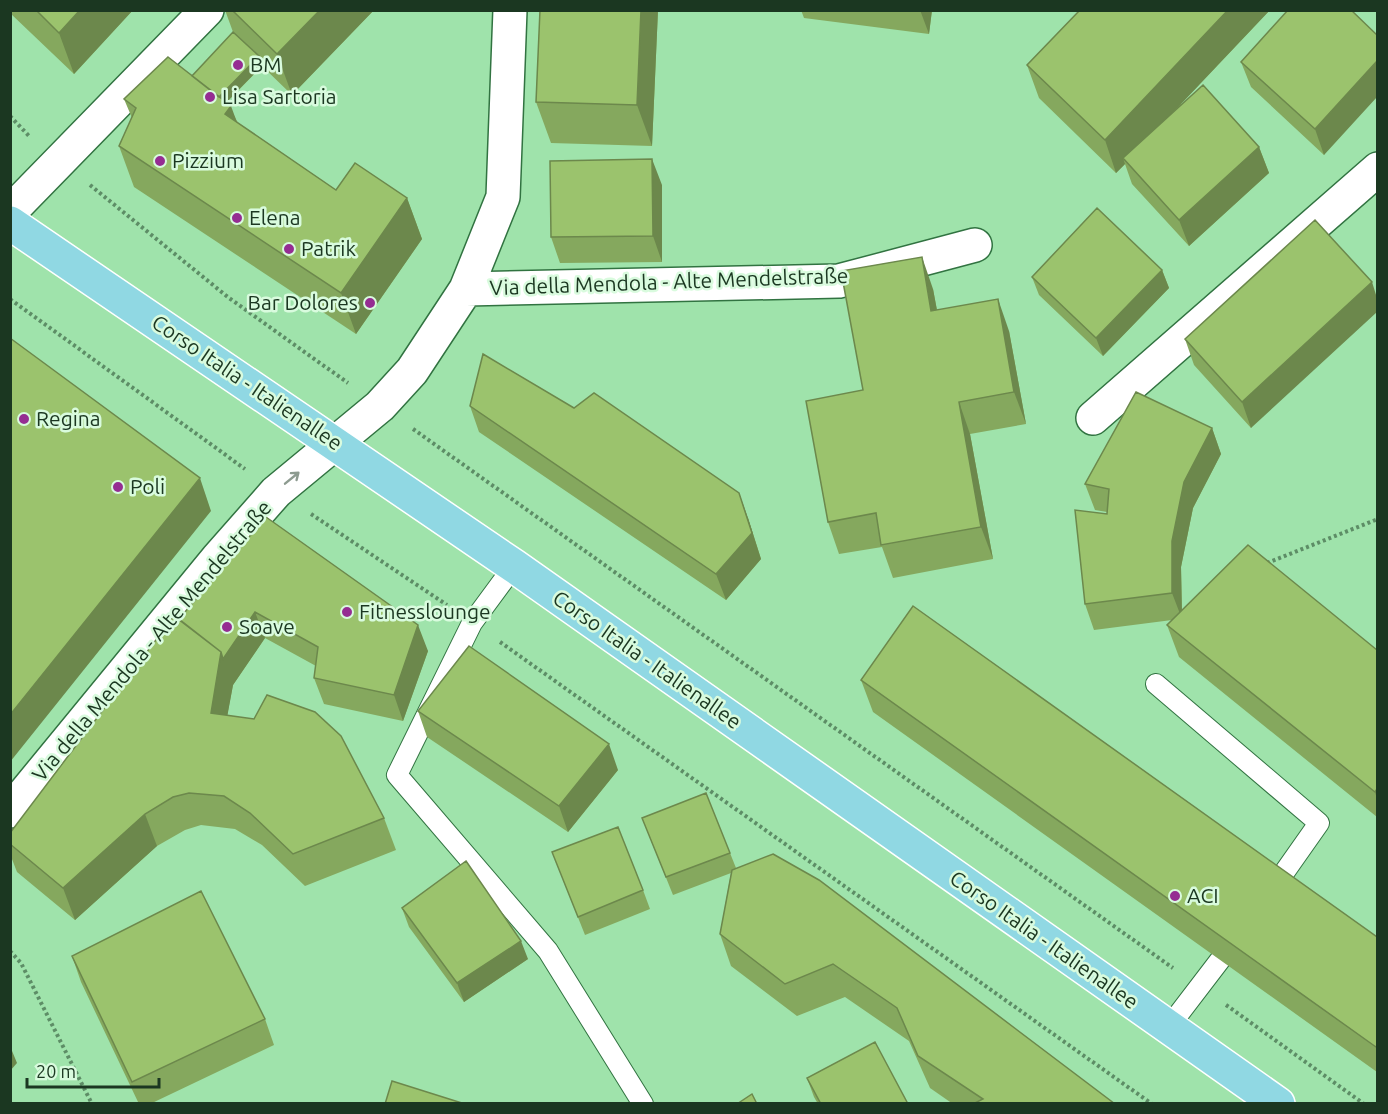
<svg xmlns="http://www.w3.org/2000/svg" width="1388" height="1114" font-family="Ubuntu,sans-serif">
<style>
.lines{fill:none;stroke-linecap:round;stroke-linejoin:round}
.service-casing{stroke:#317341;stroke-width:22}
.minor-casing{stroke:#317341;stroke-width:36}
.primary-casing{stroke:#fff;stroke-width:36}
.path{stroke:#5d8d66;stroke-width:4;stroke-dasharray:3 3;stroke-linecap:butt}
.service{stroke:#fff;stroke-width:20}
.minor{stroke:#fff;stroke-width:33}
.primary{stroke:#90d8e3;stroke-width:33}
.wall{fill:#85a85e}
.shaded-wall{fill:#6c884c}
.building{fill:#9bc36d;stroke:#6c884c;stroke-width:1.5}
.oneway{stroke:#8d9b90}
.poi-dot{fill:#952d92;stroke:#d9fbde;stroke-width:2}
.labels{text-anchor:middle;stroke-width:5;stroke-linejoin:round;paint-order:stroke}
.poi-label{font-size:21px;fill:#1b3721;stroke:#d9fbde;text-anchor:start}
.street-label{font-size:21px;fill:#1b3721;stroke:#d9fbde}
</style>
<rect width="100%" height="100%" fill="#9fe3ab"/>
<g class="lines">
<g class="service-casing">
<path id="service" d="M 514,566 L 472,623 L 397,775 L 548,951 L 643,1104
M 1156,684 L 1319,823 L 1274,887
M 1168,1028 L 1220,960"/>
</g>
<g class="minor-casing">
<path id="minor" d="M 10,212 L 207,10
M 466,289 L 839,281 L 975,245
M 1093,418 L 1378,169
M 10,811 L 217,559 L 276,492 L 380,406 L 412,371 L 466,289 L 503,197 L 510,10"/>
</g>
<g class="primary-casing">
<path id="primary" d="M 10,223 L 514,566 L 1278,1104"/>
</g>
<path class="path" d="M 10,116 L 30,137
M 90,185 L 229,298 L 348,383
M 10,299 L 245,469
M 413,429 L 1173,968
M 311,514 L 447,605
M 1267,563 L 1378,519
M 500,642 L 1152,1104
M 10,951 L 21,963 L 92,1104
M 1226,1005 L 1364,1104"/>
<use href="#service" class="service"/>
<use href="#minor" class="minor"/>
<use href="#primary" class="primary"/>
</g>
<path class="wall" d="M 10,10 L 133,10 L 74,74 L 10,13 Z
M 225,10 L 374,10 L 292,95 L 262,66 L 227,102 L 238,123 L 336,190 L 407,198 L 422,239 L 356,334 L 134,187 L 119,146 L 132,118 L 124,99 L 192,76 L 233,32 Z
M 540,10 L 658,10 L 652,146 L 551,143 L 536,102 Z
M 801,10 L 932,10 L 929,34 L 804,18 Z
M 1080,10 L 1270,10 L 1181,104 L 1259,147 L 1269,173 L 1189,246 L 1132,184 L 1125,164 L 1116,173 L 1039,98 L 1027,65 Z
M 1377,35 L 1324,155 L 1251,87 L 1241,62 Z
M 662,185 L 662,262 L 560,263 L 551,237 Z
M 1315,220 L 1251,428 L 1194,365 L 1185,339 Z
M 1162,270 L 1169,288 L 1103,356 L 1039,295 L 1032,277 Z
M 933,289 L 937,310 L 1009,331 L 1026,424 L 970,434 L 993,559 L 893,578 L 882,547 L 839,554 L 828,522 L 863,390 Z
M 470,406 L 748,518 L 761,559 L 726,600 L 479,432 Z
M 1212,428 L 1221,454 L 1193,508 L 1181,567 L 1182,610 L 1377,650 L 1377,817 L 1179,657 L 1167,625 L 1172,620 L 1094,630 L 1085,604 L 1107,512 L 1095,510 L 1085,484 Z
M 266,517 L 428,651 L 403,721 L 324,704 L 314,678 L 316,666 L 265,638 L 233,685 L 227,716 L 384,818 L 396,850 L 305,886 L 262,845 L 235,829 L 201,825 L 185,830 L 157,846 L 75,920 L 17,872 L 10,854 L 10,833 L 179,619 Z
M 861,680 L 1377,937 L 1377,1072 L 873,712 Z
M 418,711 L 618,770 L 568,832 L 427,737 Z
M 642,818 L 730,853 L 736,868 L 1115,1104 L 953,1104 L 930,1088 L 909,1041 L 845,997 L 797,1016 L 731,966 L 720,934 L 731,873 L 673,895 Z
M 552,852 L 643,890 L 650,909 L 585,935 Z
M 402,908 L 528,959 L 464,1002 L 409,927 Z
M 72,956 L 265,1019 L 274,1045 L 150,1104 L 139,1104 L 81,982 Z
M 807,1078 L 908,1104 L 818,1104 L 814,1097 Z"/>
<path class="shaded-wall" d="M 80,10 L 133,10 L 74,74 L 59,33 Z
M 320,10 L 374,10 L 292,95 L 277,54 Z
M 641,10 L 658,10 L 652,146 L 637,105 Z
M 920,10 L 932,10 L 929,34 Z
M 1228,10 L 1270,10 L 1126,162 L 1123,158 L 1125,164 L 1116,173 L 1105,140 Z
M 259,56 L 262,66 L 210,119 L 207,110 Z
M 1377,61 L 1377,97 L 1324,155 L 1315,129 Z
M 231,106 L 246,147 L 225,114 Z
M 1259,147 L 1269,173 L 1189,246 L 1179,220 Z
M 652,159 L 662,185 L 662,262 L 653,236 Z
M 407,198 L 422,239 L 356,334 L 341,293 Z
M 922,257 L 933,289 L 943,343 L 931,311 Z
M 1162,270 L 1169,288 L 1103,356 L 1096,338 Z
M 1372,282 L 1377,298 L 1377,312 L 1251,428 L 1242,402 Z
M 998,299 L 1009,331 L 1026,424 L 1014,392 Z
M 959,402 L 970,434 L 993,559 L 981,527 Z
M 1212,428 L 1221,454 L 1193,508 L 1181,567 L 1182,619 L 1172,593 L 1172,541 L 1184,482 Z
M 200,478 L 211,511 L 10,762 L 10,715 Z
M 739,493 L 748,518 L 761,559 L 726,600 L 716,574 Z
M 255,612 L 265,638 L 233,685 L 222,745 L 211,713 L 221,652 Z
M 418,625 L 428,651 L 403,721 L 394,695 Z
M 609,744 L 618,770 L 568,832 L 559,806 Z
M 1377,789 L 1377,799 L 1375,792 Z
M 145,814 L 157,846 L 75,920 L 63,888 Z
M 521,941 L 528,959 L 464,1002 L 457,983 Z
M 10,1046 L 17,1063 L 10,1071 Z"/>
<path class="building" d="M 36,10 L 80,10 L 59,33 Z
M 232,10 L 320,10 L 277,54 Z
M 540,10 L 641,10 L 637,105 L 536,102 Z
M 1080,10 L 1228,10 L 1105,140 L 1027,65 Z
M 1288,10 L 1351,10 L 1377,35 L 1377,61 L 1315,129 L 1241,62 Z
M 233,32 L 259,56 L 219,97 L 192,76 Z
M 168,57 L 231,106 L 225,114 L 336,190 L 355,163 L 407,198 L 341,293 L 119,146 L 136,108 L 124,99 Z
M 1203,85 L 1259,147 L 1179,220 L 1123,158 Z
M 652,159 L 653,236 L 551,237 L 550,161 Z
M 1097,208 L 1162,270 L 1096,338 L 1032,277 Z
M 1315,220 L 1372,282 L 1242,402 L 1185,339 Z
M 922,257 L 931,311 L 998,299 L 1014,392 L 959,402 L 981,527 L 881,545 L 876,513 L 828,522 L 806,401 L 863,390 L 841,271 Z
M 10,338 L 200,478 L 10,715 Z
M 483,354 L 574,408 L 594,393 L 739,493 L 752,533 L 716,574 L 470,406 Z
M 1136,392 L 1212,428 L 1184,482 L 1172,541 L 1172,593 L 1085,604 L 1075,510 L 1107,514 L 1109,489 L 1085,484 Z
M 266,517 L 418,625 L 394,695 L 314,678 L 318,647 L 255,612 L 223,659 L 221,652 L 179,619 Z
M 1248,545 L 1377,650 L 1377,789 L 1375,792 L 1167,625 Z
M 913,606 L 1377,937 L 1377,1045 L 1376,1047 L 861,680 Z
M 174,616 L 221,652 L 211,713 L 254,719 L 267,695 L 315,712 L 341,736 L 384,818 L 293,854 L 250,813 L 224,796 L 189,793 L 173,797 L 145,814 L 63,888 L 10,844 L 10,833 Z
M 469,646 L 609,744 L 559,806 L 418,711 Z
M 706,793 L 730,853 L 666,877 L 642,818 Z
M 618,827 L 643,890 L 578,917 L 552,852 Z
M 773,854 L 819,880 L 1115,1104 L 973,1104 L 983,1099 L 918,1056 L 897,1008 L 833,964 L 785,984 L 720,934 L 732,870 Z
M 466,861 L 521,941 L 457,983 L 402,908 Z
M 201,891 L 265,1019 L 132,1082 L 72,956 Z
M 875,1042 L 908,1104 L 821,1104 L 807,1078 Z
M 392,1081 L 465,1104 L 385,1104 Z
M 752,1094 L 757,1104 L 737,1104 Z"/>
<defs><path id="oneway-shaft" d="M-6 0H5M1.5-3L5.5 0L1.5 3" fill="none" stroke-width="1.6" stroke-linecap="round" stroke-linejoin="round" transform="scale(1.5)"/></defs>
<use class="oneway" href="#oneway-shaft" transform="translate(292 478) rotate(-39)"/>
<g class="poi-dot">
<circle cx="238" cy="65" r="6"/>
<circle cx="210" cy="97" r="6"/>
<circle cx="160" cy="161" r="6"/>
<circle cx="237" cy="218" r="6"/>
<circle cx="289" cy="249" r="6"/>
<circle cx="370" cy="303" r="6"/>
<circle cx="24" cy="419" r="6"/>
<circle cx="118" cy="487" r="6"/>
<circle cx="347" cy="612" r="6"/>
<circle cx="227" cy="627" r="6"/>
<circle cx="1175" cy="896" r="6"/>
</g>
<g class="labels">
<g class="poi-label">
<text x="250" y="72">BM</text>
<text x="222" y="104">Lisa Sartoria</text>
<text x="172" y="168">Pizzium</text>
<text x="249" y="225">Elena</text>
<text x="301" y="256">Patrik</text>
<text x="358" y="310" text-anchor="end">Bar Dolores</text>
<text x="36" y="426">Regina</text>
<text x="130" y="494">Poli</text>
<text x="359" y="619">Fitnesslounge</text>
<text x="239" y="634">Soave</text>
<text x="1187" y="903">ACI</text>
</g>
<g class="street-label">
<text transform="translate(669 282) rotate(-2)" y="7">Via della Mendola - Alte Mendelstraße</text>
<text transform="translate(247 383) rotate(34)" y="7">Corso Italia - Italienallee</text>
<text transform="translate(152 641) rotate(-50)" y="7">Via della Mendola - Alte Mendelstraße</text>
<text transform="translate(647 660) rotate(35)" y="7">Corso Italia - Italienallee</text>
<text transform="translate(1044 940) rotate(35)" y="7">Corso Italia - Italienallee</text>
</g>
</g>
<rect width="1388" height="1114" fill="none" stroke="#1b3721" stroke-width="24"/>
<path d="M27 1078v9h132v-9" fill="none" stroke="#1b3721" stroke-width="3"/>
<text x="36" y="1078" font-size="18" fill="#1b3721" stroke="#d9fbde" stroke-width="4.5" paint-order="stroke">20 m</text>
</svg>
